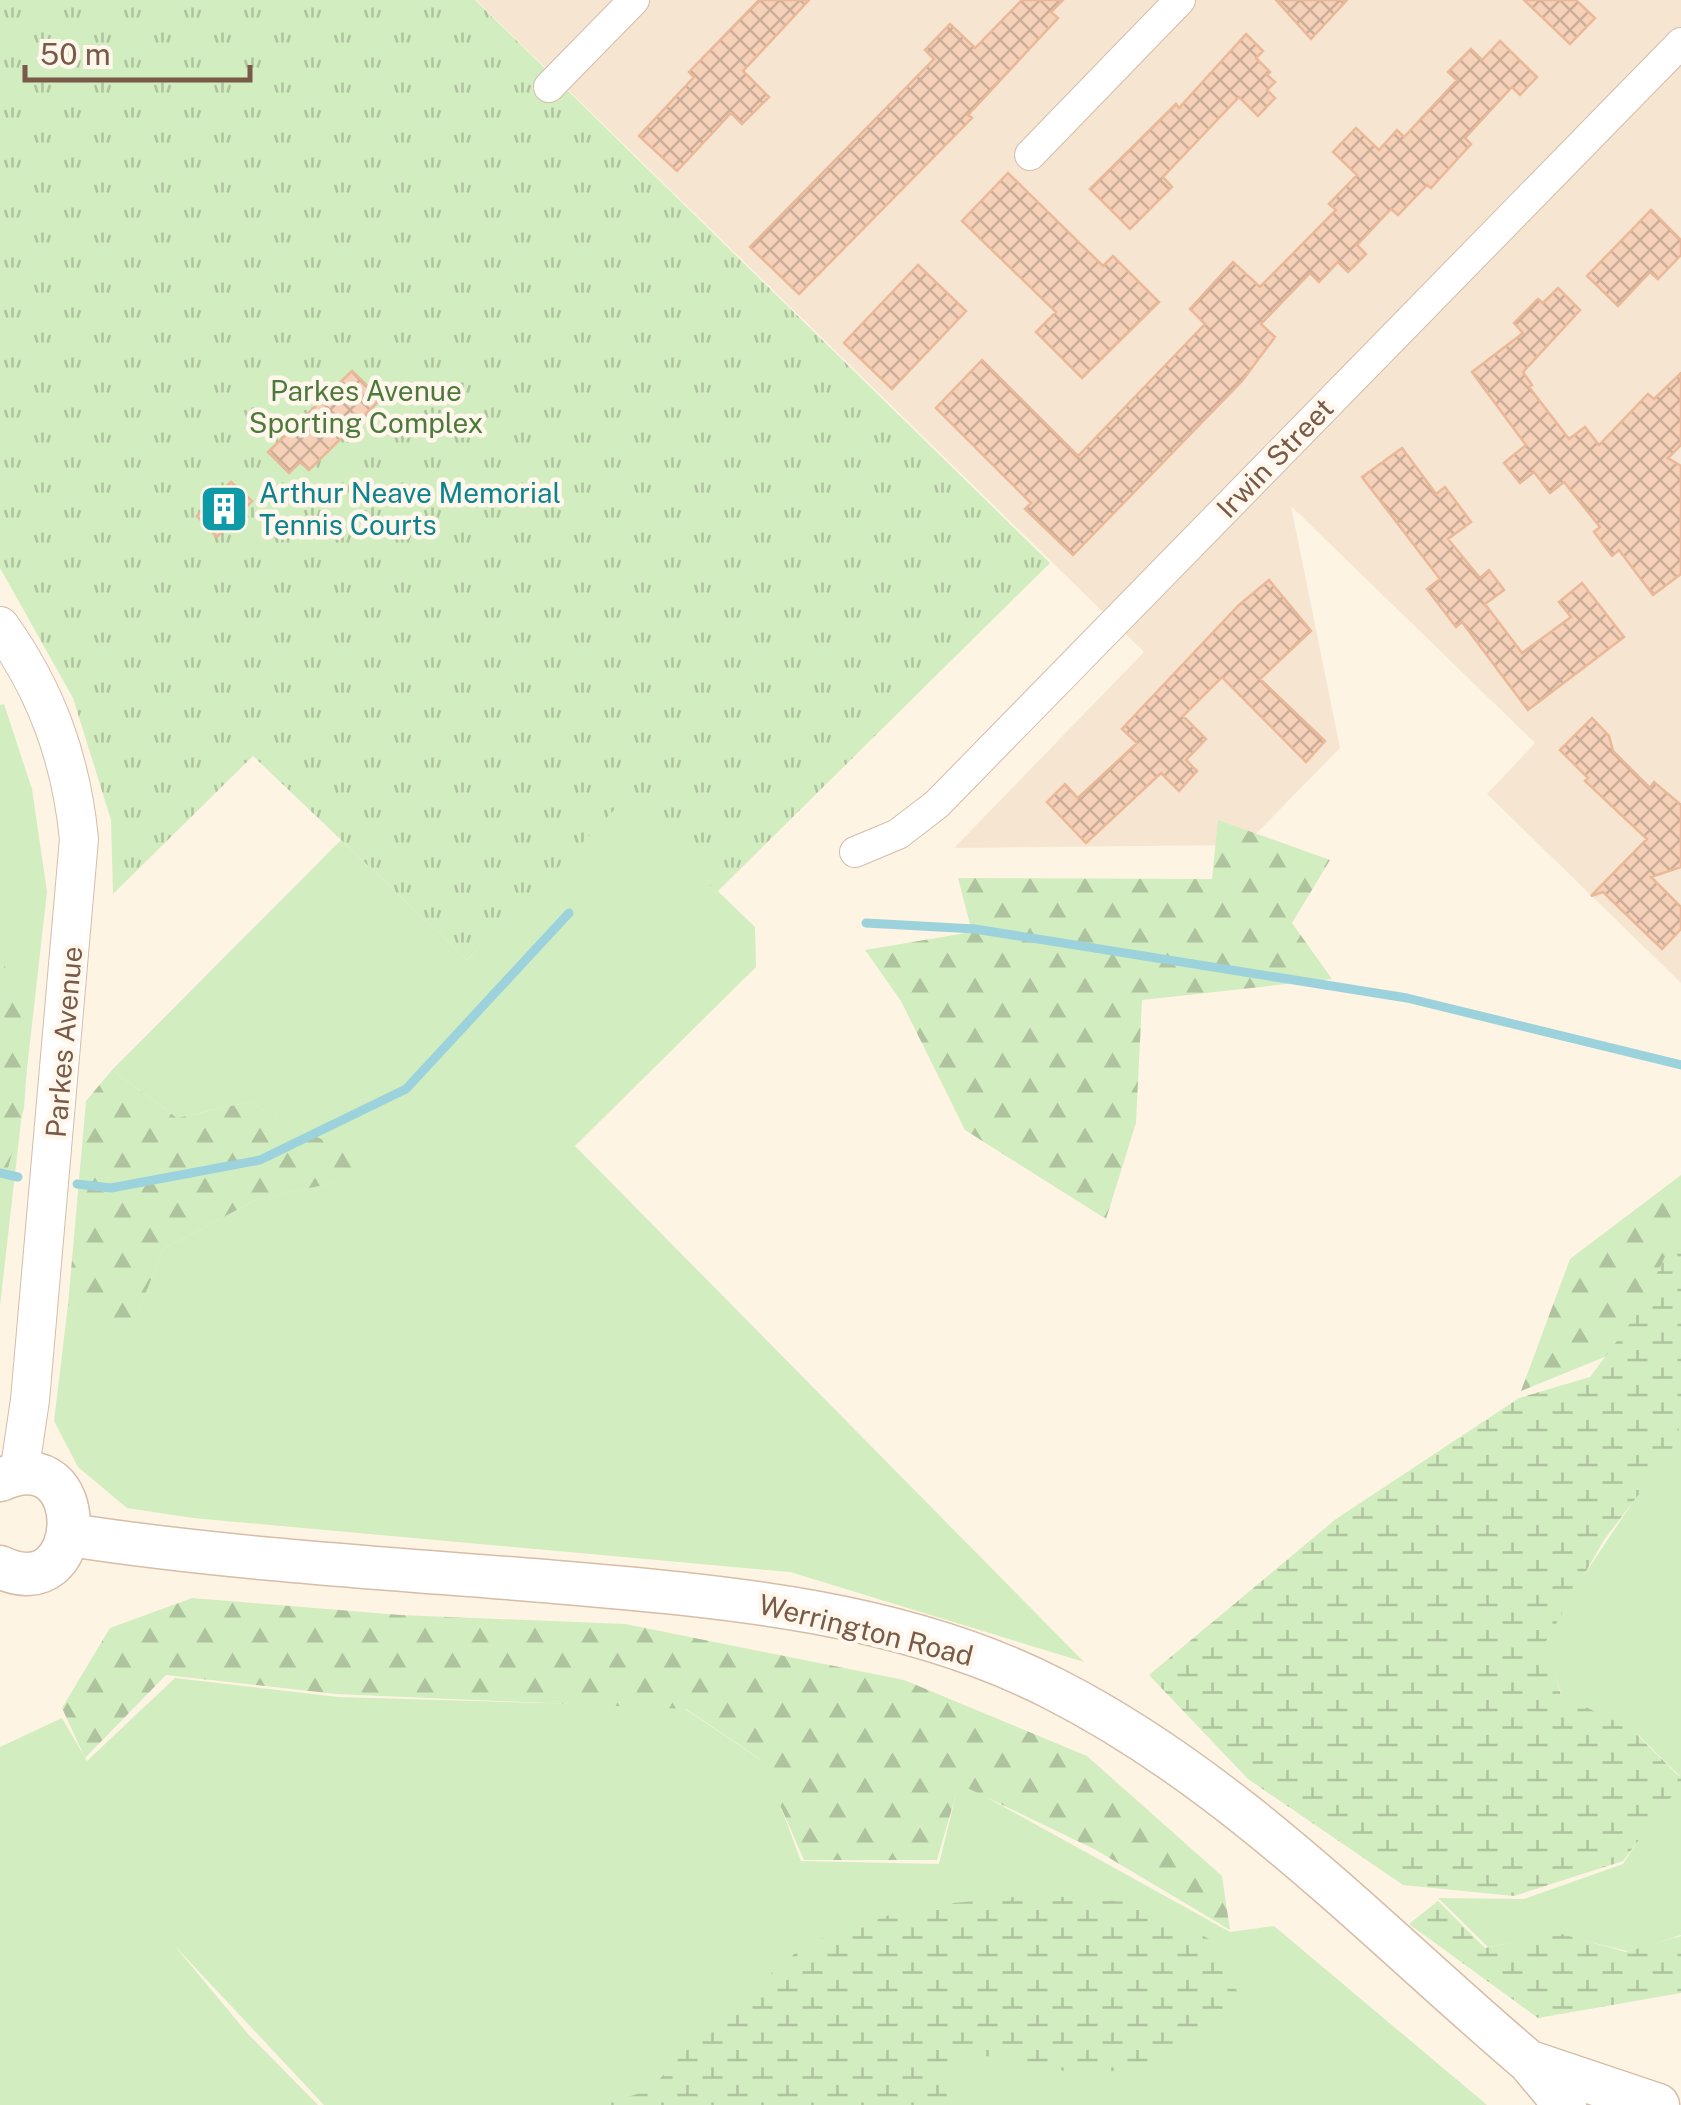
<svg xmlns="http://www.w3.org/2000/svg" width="1681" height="2105" font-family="'Public Sans',sans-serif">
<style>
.residential{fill:#f6e6d1}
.green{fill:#d2edc0}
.forest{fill:url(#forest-firs)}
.wetland{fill:url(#wetland-marsh)}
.park{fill:url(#park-tufts)}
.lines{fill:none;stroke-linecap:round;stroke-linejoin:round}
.stream{stroke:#9bd2dc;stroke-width:9}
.building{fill:url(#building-cross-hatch);stroke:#eab898;stroke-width:2.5}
.minor-casing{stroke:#d3bdab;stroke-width:32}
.tertiary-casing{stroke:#d3bdab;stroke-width:40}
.secondary-casing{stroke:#d6bda8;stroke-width:45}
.minor{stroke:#fff;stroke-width:30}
.tertiary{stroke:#fff;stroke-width:38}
.secondary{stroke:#fff;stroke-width:42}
.labels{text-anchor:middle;stroke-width:9;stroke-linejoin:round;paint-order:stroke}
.park-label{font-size:28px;fill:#4d7a3c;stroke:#fff7eb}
.street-label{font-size:28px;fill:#795947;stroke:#fff7eb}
.culture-label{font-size:28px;fill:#0d838f;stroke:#fff7eb;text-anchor:start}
</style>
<defs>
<pattern id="forest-firs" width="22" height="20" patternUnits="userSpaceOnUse" patternTransform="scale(2.5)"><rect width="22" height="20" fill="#d2edc0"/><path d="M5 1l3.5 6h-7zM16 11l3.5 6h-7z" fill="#afc39e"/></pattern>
<pattern id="wetland-marsh" width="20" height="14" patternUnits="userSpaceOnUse" patternTransform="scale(2.5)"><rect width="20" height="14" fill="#d2edc0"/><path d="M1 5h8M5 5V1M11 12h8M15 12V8" fill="none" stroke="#afc39e"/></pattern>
<pattern id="park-tufts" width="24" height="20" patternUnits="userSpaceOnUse" patternTransform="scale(2.5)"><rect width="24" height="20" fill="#d2edc0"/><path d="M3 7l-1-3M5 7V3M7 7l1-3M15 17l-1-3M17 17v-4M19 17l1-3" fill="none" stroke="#afc39e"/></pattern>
<pattern id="building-cross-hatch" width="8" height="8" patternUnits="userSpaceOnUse" patternTransform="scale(2.5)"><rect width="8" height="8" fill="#f6d1b9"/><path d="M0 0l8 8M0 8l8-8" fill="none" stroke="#ccad98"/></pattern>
</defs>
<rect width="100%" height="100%" fill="#fef4e3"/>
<path class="residential" d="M 476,0 L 1681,0 L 1681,983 L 1487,794 L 1535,743 L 1291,506 L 1340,748 L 1245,845 L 954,848 L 1144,652 Z"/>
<path class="green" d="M 4,704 L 32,789 L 47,892 L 0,1306 L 0,705 Z
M 623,800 L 755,927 L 756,967 L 575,1146 L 1084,1662 L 790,1572 L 193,1518 L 127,1508 L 78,1467 L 54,1421 L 68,1305 L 123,1350 L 163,1249 L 258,1199 L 383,1172 L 249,1102 L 177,1118 L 112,1070 L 341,840 L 467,960 Z
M 1681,1412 L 1681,1935 L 1631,1952 L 1558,1934 L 1488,1947 L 1438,1898 L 1524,1899 L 1623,1864 L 1680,1776 L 1637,1734 L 1563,1699 L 1542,1638 L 1667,1451 Z
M 175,1678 L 338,1697 L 682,1707 L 764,1762 L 801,1861 L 939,1864 L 959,1782 L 1230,1932 L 1274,1926 L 1487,2105 L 324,2105 L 174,1945 L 248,2034 L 318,2105 L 0,2105 L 0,1747 L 62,1718 L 87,1761 Z"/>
<path class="forest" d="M 1218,820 L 1330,860 L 1292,923 L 1332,979 L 1142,1000 L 1136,1123 L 1106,1219 L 965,1130 L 901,1001 L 865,950 L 972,932 L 958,878 L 1212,879 Z
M 0,961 L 32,998 L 24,1108 L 0,1198 Z
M 112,1070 L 177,1118 L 249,1102 L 385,1172 L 258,1199 L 163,1249 L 123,1351 L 68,1305 L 86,1101 Z
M 1681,1175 L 1681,1326 L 1521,1391 L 1570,1259 Z
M 192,1598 L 400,1615 L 625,1624 L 904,1680 L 1087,1756 L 1222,1876 L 1230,1930 L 1096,1850 L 959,1784 L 937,1860 L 804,1860 L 760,1759 L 686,1709 L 336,1694 L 166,1675 L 85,1758 L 62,1708 L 110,1628 Z"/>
<path class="wetland" d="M 1681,1222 L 1681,1423 L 1671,1452 L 1604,1540 L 1545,1643 L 1561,1695 L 1631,1729 L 1681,1778 L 1681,1784 L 1623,1861 L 1514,1896 L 1403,1885 L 1248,1779 L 1149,1675 L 1336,1519 L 1519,1398 L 1590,1377 L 1640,1310 Z
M 1037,1895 L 1140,1903 L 1217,1943 L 1241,2001 L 1177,2056 L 1091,2076 L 955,2050 L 945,2088 L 949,2105 L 602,2105 L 650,2090 L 702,2032 L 806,1944 L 913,1907 Z
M 1438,1901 L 1485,1948 L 1558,1933 L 1626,1952 L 1681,1936 L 1681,1993 L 1538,2018 L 1409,1924 Z"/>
<path class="park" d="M 0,0 L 475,0 L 1050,563 L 717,892 L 623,801 L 467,960 L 253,756 L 113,894 L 111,820 L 73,698 L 0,568 Z"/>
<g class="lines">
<path class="stream" d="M 866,923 L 975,929 L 1407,998 L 1681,1065
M 0,1173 L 18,1177
M 77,1184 L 111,1188 L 260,1160 L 406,1089 L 569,913"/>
</g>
<path class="building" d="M 759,0 L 809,0 L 743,71 L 769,97 L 742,124 L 731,113 L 677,171 L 639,136 L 694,77 L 689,72 Z
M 1022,0 L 1063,0 L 1051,12 L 1058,18 L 968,115 L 972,118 L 799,294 L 750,247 L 934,59 L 925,50 L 950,24 L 975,48 Z
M 1276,0 L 1347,0 L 1311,39 Z
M 1524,0 L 1576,0 L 1595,18 L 1570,44 Z
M 1246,34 L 1263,51 L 1256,58 L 1270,72 L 1267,75 L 1275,82 L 1267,90 L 1275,98 L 1258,116 L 1239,97 L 1163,177 L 1172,187 L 1130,229 L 1090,189 L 1176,104 L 1179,108 Z
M 1500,41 L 1537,77 L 1520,95 L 1512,87 L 1465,138 L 1471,144 L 1431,188 L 1427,185 L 1398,215 L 1391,209 L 1357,245 L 1366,254 L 1348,272 L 1338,262 L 1319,282 L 1310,273 L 1261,324 L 1275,337 L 1242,381 L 1073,555 L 1025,509 L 1031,503 L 936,408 L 982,360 L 1078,456 L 1205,324 L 1190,309 L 1233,262 L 1260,287 L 1336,210 L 1329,204 L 1357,175 L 1333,152 L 1356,128 L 1379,150 L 1397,130 L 1404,137 L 1457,80 L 1448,72 L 1471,49 L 1482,60 Z
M 1008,173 L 1103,266 L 1113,256 L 1159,302 L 1082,378 L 1036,332 L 1056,312 L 962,221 Z
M 1651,210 L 1681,240 L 1681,255 L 1658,279 L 1650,272 L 1618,306 L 1587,276 Z
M 918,265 L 966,311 L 892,389 L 844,343 Z
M 1558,288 L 1580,310 L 1523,372 L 1532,385 L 1529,387 L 1569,439 L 1585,427 L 1599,445 L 1648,394 L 1654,399 L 1681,373 L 1681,445 L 1668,458 L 1681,466 L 1681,574 L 1653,595 L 1619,550 L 1612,556 L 1594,532 L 1600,527 L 1564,482 L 1550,493 L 1534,472 L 1520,483 L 1504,463 L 1526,445 L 1472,372 L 1523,333 L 1514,323 L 1538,299 L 1543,303 Z
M 352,371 L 381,399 L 309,470 L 300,462 L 289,473 L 268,452 Z
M 1402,448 L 1436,494 L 1445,487 L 1471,522 L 1448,539 L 1480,578 L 1489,570 L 1504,590 L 1485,604 L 1522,653 L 1571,617 L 1559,602 L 1582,583 L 1624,637 L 1528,710 L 1462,622 L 1456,627 L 1427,589 L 1440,579 L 1362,477 Z
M 231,482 L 252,501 L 217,537 L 197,516 Z
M 1269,580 L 1311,631 L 1260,679 L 1325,741 L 1306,762 L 1222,677 L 1183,716 L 1206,739 L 1186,760 L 1197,771 L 1179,791 L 1161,773 L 1086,843 L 1047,802 L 1065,784 L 1078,798 L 1137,743 L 1122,729 L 1239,605 Z
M 1592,718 L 1609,736 L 1613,751 L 1650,788 L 1654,782 L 1681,805 L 1681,867 L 1651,877 L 1681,907 L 1681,929 L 1662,949 L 1603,892 L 1591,896 L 1647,839 L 1585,781 L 1588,778 L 1560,750 Z"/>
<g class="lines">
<g class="minor-casing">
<path id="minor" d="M 549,87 L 634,0
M 1030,155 L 1180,0
M 855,852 L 898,834 L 937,804 L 1681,43"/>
</g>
<g class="tertiary-casing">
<path id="tertiary" d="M 0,626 C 47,692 71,759 79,839 L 30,1400 L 19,1474"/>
</g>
<g class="secondary-casing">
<path id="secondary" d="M 0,1480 C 94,1438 89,1610 0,1567
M 70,1535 C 227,1559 386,1568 544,1581 C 716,1596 898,1609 1054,1689 C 1235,1781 1376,1932 1529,2062 L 1565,2105
M 1530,2062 L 1658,2105"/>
</g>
<use href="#minor" class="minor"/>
<use href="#tertiary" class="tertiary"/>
<use href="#secondary" class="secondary"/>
</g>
<defs>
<g id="building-square" transform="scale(2.5)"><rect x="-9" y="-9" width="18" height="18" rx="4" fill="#0f9aa8" stroke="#fff7eb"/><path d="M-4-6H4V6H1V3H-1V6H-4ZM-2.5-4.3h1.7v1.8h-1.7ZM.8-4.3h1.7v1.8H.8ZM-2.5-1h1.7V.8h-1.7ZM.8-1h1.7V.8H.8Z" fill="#fff"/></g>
</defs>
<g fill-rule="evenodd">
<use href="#building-square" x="224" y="509"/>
</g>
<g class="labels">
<g class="park-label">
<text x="366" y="401">Parkes Avenue<tspan x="366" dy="32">Sporting Complex</tspan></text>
</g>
<g class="street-label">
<text transform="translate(1275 458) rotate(-46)" y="10">Irwin Street</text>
<text transform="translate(64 1042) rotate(-85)" y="10">Parkes Avenue</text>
<text transform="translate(866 1630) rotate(14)" y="10">Werrington Road</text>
</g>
<g class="culture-label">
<text x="259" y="503">Arthur Neave Memorial<tspan x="259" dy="32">Tennis Courts</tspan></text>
</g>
</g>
<path d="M25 65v15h225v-15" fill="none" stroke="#795947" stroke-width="5"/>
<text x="40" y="65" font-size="30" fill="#795947" stroke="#fff7eb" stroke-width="8" paint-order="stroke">50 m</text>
</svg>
